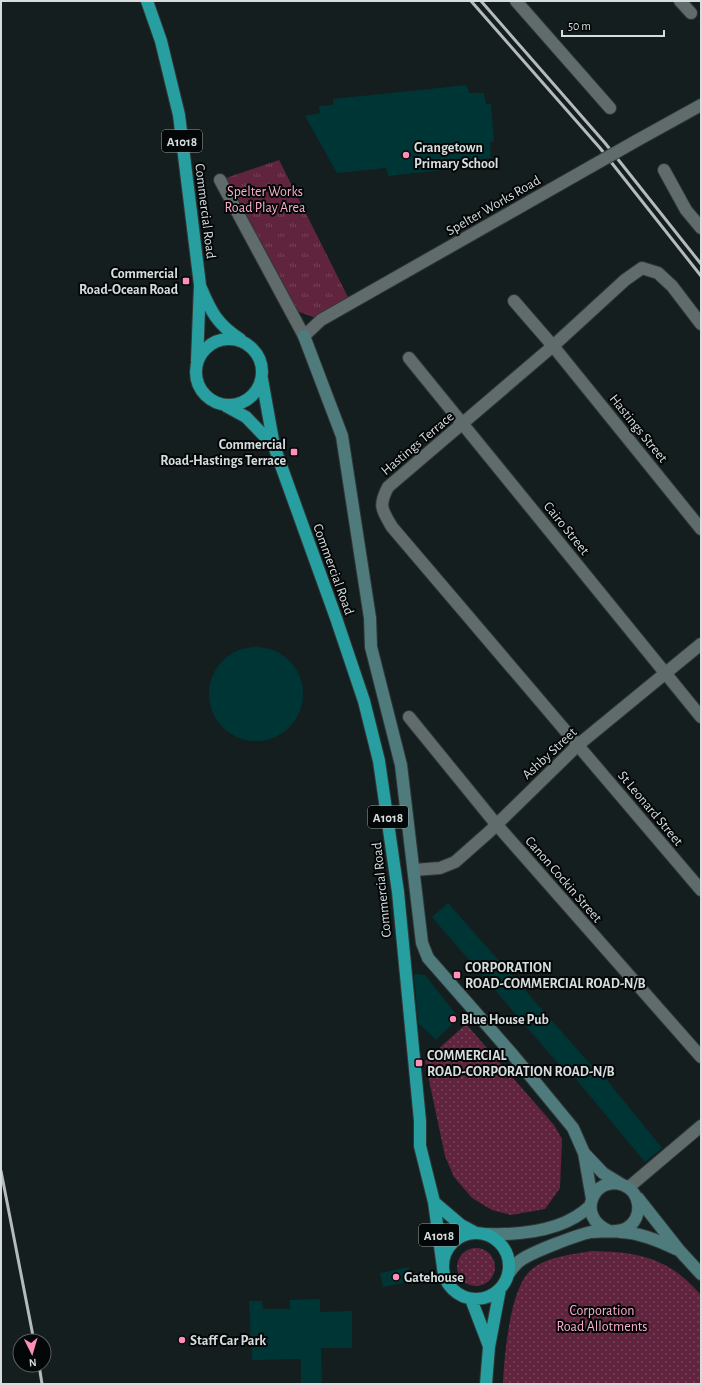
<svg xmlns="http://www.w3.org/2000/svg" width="702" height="1385" font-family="'Alegreya Sans',sans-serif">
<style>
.park{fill:url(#park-tufts)}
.garden{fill:url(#garden-dots)}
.building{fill:#003536}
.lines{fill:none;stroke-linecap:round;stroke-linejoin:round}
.street-casing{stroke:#313737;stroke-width:14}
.secondary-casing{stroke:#313737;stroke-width:14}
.highway-casing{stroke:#313737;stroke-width:14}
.street{stroke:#606c6c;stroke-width:12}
.secondary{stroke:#4f7b7c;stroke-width:12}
.highway{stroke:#279ea0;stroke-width:12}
.rail{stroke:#b5bbbb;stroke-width:3}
.street-bridge-casing{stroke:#313737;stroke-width:14;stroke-linecap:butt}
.street-bridge{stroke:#606c6c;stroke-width:12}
.poi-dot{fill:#ff8eba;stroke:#040707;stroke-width:1.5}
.labels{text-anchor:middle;stroke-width:4;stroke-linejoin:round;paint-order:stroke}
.shield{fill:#040707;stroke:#989d9d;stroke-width:1}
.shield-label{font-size:13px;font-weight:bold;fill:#d7dddd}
.poi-label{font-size:14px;font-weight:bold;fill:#d7dddd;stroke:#040707;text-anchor:start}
.park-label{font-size:14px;fill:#fbafca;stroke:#040707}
.street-label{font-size:14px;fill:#d7dddd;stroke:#040707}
</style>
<defs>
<pattern id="park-tufts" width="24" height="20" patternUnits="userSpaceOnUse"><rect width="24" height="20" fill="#60243e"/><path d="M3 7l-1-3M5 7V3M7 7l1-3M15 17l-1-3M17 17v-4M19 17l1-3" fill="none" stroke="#764359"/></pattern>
<pattern id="garden-dots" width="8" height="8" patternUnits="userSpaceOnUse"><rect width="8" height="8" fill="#60243e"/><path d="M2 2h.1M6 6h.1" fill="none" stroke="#764359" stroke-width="1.8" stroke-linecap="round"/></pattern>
</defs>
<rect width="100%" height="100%" fill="#141e1e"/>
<path class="park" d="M 279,160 L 351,303 L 321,320 L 289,308 L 220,180 Z"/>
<path class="garden" d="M 466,1024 L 554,1125 L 562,1139 L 560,1188 L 545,1209 L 511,1215 L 492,1210 L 472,1198 L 454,1177 L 445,1156 L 425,1061 Z
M457 1267a19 19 0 1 1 38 0a19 19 0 1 1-38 0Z
M 592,1251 C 640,1252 669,1258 701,1295 L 701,1384 L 503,1384 C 504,1357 510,1291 529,1272 C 543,1257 574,1254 592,1251 Z"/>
<path class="building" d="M 467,85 L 469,93 L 484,93 L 486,104 L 491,104 L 494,142 L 490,142 L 491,158 L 460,161 L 460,168 L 388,176 L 386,168 L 337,173 L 305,116 L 320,113 L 319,106 L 333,105 L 333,99 Z
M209 694a47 47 0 1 1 94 0a47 47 0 1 1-94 0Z
M 448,903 L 591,1065 L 593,1063 L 662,1148 L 645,1162 L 571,1073 L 568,1075 L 432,917 Z
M 416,974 L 425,975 L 459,1018 L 436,1040 L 418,1023 L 414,975 Z
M 409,1267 L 412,1281 L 383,1287 L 380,1273 Z
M 320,1299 L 320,1312 L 352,1311 L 352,1348 L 321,1348 L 322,1384 L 301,1384 L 301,1359 L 252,1360 L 249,1301 L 262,1301 L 263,1309 L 290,1309 L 290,1300 Z"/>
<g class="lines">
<g class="street-casing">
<path id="street" d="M 516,1 L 610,108
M 680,1 L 691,13
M 636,141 L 701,105
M 664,170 L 686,210 L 701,228
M 220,180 L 304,336 L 321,320 L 592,166
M 514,301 L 553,346 L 701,529
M 701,324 L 672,286 L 658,273 L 642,268 L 625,280 L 553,346 L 388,487 C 378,506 382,510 392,527 L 701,890
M 409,358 L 701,717
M 409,717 L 496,824 L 701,1057
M 414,870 L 440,868 L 455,862 L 489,832 L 578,745 L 701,644
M 629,1187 L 701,1126"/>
</g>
<g class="secondary-casing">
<path id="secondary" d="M 304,336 L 342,436 L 370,618 L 371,647 L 401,765 L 422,943 L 428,958 L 513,1055 L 573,1128 L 584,1153 L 592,1199
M 584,1153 L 603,1173 L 621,1184
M 638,1198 L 679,1250 L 701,1274
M 620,1232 C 640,1233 657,1240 676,1249
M 487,1234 C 521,1235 564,1231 590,1206
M 509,1273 C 512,1269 516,1263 521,1260 C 532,1252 577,1235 591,1232 C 603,1230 617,1234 627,1228 C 644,1217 641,1192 623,1185 C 595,1174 574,1216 609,1231"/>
</g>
<g class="highway-casing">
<path id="highway" d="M 147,1 L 161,41 L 179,115 L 200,285 L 197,361
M 201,288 C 211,312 218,325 240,339
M196 372a33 33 0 1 1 66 0a33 33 0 1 1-66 0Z
M 262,379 L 274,446 L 336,618 L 364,701 L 379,761 L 398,892 L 420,1121 L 420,1146 L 434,1202 L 443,1268
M 226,406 L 246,417 L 274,446
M 434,1202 L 461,1225 L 476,1233
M443 1266a33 33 0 1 1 66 0a33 33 0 1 1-66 0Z
M 471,1299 L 489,1346
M 486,1384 L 489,1347 L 500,1289"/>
</g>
<use href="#street" class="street"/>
<use href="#secondary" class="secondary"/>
<use href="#highway" class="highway"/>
<path class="rail" d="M 471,1 L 600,148 L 701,276
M 481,1 L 605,143 L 701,264
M 1,1171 L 34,1341
M 39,1365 L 42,1384"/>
<g class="street-bridge-casing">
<path id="street-bridge" d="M 592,166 L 636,141"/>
</g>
<use href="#street-bridge" class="street-bridge"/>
</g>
<g class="poi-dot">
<circle cx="406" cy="155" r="4"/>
<rect x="182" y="277" width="8" height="8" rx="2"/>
<rect x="290" y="448" width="8" height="8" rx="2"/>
<rect x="453" y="971" width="8" height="8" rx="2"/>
<circle cx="453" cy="1019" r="4"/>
<rect x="415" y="1059" width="8" height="8" rx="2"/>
<circle cx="396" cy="1277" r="4"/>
<circle cx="182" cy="1340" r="4"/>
</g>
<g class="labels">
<g class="shield">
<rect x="162" y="130" width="40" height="22" rx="3"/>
<rect x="368" y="806" width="40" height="22" rx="3"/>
<rect x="419" y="1224" width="40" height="22" rx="3"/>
</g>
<g class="shield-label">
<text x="182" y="146">A1018</text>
<text x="388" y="822">A1018</text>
<text x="439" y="1240">A1018</text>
</g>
<g class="poi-label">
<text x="414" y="152">Grangetown<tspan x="414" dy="16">Primary School</tspan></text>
<text x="178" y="278" text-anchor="end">Commercial<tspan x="178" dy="16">Road-Ocean Road</tspan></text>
<text x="286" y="449" text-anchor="end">Commercial<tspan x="286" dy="16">Road-Hastings Terrace</tspan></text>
<text x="465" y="972">CORPORATION<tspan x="465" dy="16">ROAD-COMMERCIAL ROAD-N/B</tspan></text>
<text x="461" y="1024">Blue House Pub</text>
<text x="427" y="1060">COMMERCIAL<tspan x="427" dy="16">ROAD-CORPORATION ROAD-N/B</tspan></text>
<text x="404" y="1282">Gatehouse</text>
<text x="190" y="1345">Staff Car Park</text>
</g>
<g class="park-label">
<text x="265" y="196">Spelter Works<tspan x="265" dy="16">Road Play Area</tspan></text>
<text x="602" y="1315">Corporation<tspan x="602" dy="16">Road Allotments</tspan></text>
</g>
<g class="street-label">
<text transform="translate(493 205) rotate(-30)" y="5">Spelter Works Road</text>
<text transform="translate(206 211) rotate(83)" y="5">Commercial Road</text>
<text transform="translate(639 428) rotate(51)" y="5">Hastings Street</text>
<text transform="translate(417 443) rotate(-40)" y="5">Hastings Terrace</text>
<text transform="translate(567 528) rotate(51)" y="5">Cairo Street</text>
<text transform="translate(334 569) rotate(70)" y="5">Commercial Road</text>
<text transform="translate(549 753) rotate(-43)" y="5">Ashby Street</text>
<text transform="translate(651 808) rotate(50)" y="5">St Leonard Street</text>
<text transform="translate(564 879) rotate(49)" y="5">Canon Cockin Street</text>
<text transform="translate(381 890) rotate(-96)" y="5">Commercial Road</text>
</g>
</g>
<rect width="702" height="1385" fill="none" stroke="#d7dddd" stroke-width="4"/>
<g transform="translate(32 1353) rotate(175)"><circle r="19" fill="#040707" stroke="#585d5d"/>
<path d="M0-3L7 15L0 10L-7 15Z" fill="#ff8eba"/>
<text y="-6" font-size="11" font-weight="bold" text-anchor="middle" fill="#d7dddd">N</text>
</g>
<path d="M562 30v6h102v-6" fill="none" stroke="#d7dddd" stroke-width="2"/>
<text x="568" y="30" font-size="12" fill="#d7dddd" stroke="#040707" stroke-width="3" paint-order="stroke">50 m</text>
</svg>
